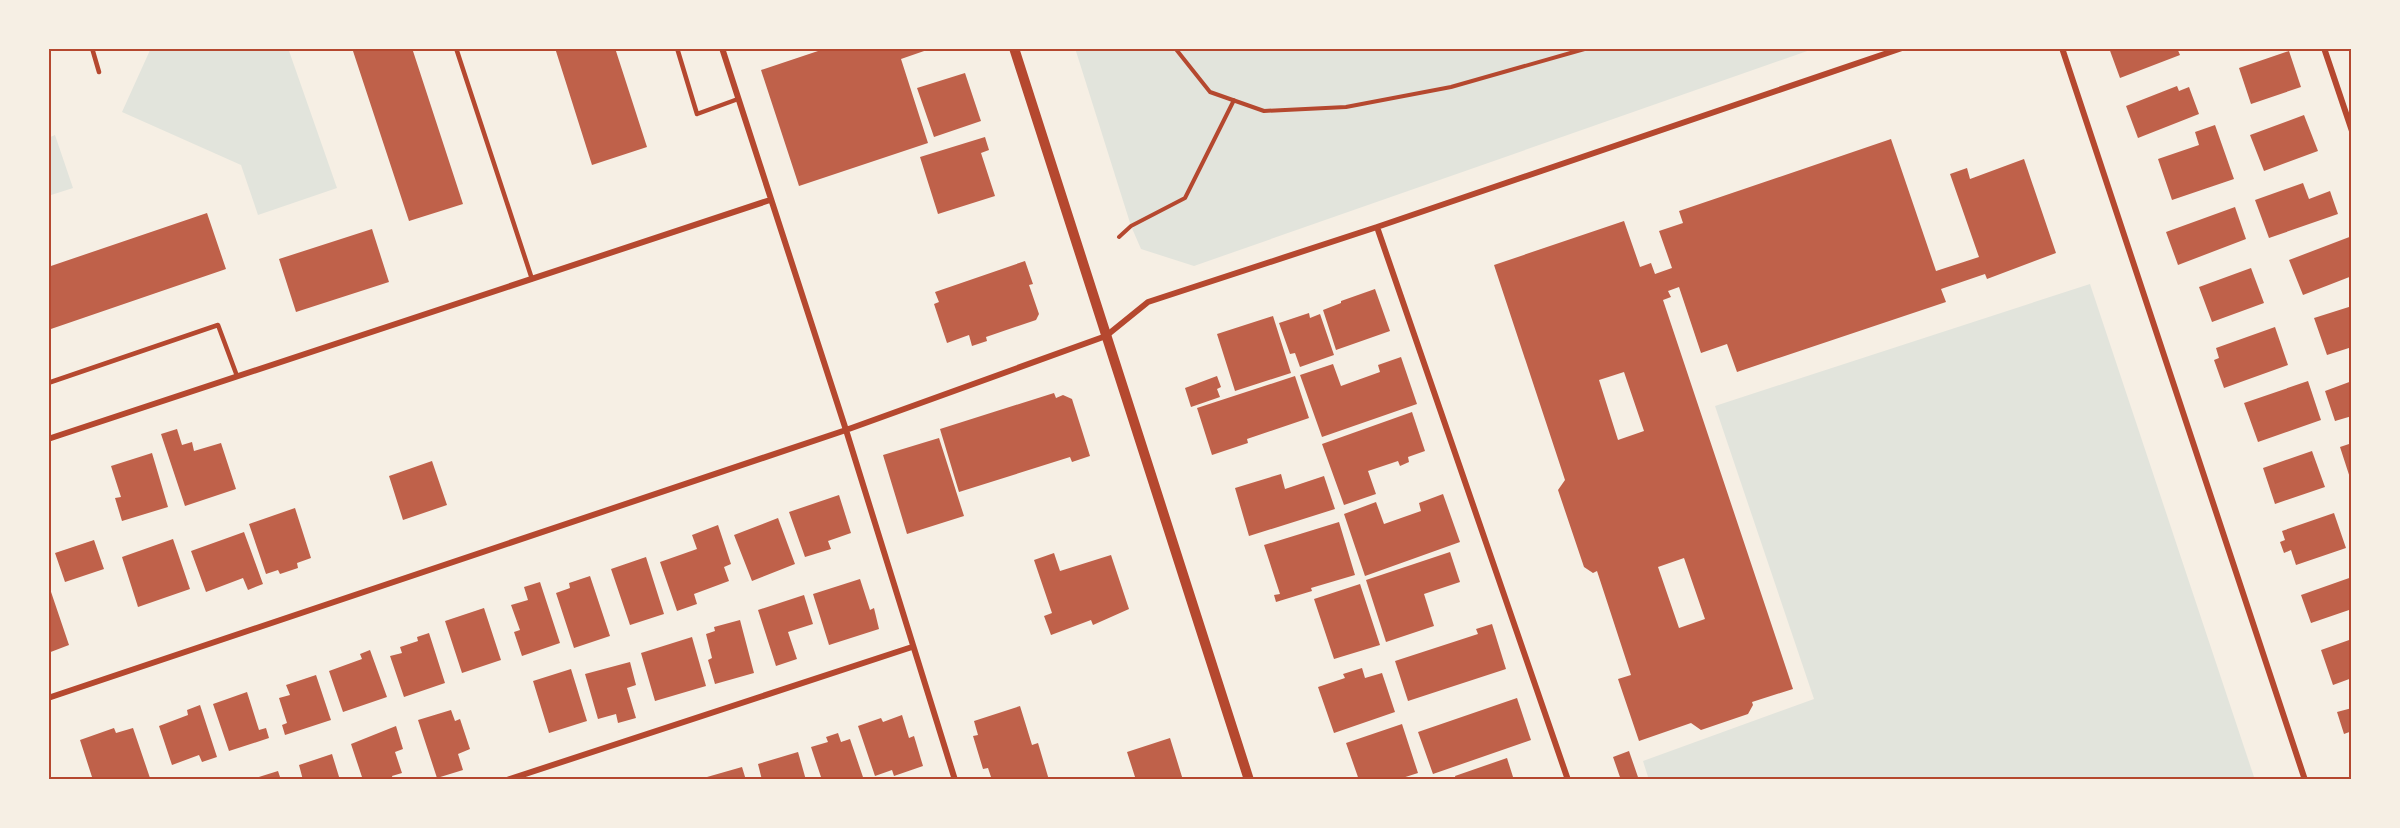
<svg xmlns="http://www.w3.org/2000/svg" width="2400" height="828" font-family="'Titillium Web',sans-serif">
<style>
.green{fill:#e2e4dc}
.building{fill:#bf614a;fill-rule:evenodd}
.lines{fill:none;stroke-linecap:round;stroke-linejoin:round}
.path{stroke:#b5482f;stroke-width:4}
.service{stroke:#b5482f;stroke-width:4.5}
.minor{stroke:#b5482f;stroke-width:6}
.tertiary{stroke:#b5482f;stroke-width:10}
.neatline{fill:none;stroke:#b5482f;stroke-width:2}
</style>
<rect width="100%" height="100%" fill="#f6efe4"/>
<path class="green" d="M 151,48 L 288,48 L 337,188 L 258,215 L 241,165 L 122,112 Z
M 1075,48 L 1816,48 L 1194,266 L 1141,249 L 1131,226 Z
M 55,135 L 73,188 L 48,196 L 48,138 Z
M 2090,284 L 2255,780 L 1649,780 L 1643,761 L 1814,699 L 1715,406 Z"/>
<path class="building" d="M 352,48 L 412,48 L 463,204 L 409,221 Z
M 555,48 L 615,48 L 647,147 L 592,165 Z
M 827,48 L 927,48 L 927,50 L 901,59 L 928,143 L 799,186 L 761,70 Z
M 2109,48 L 2177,48 L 2180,55 L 2120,78 Z
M 2289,51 L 2301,87 L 2251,104 L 2239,68 Z
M 965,73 L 981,121 L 934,137 L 917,88 Z
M 2177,86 L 2179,91 L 2189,87 L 2199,114 L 2138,138 L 2126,106 Z
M 2304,115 L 2318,151 L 2264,171 L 2250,135 Z
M 2215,125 L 2234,179 L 2172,200 L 2158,159 L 2199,145 L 2195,132 Z
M 985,137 L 989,150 L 981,153 L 995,196 L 938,214 L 920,157 Z
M 1891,139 L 1936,271 L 1979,257 L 1950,174 L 1967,168 L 1970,179 L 2024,159 L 2056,253 L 1987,279 L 1985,274 L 1941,289 L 1946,302 L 1737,372 L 1727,344 L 1701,353 L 1679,287 L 1668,291 L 1671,297 L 1663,300 L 1793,689 L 1752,702 L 1753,705 L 1748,714 L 1701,730 L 1691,723 L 1639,741 L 1618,679 L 1631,675 L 1597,571 L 1593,573 L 1584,567 L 1558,490 L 1565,480 L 1494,265 L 1624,221 L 1640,267 L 1651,263 L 1655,274 L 1672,268 L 1659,231 L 1683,223 L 1679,211 ZM 1624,372 L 1644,431 L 1618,440 L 1599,380 ZM 1684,558 L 1705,619 L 1679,628 L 1658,567 Z
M 2303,183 L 2309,199 L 2330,191 L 2338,214 L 2269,238 L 2255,200 Z
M 2235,207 L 2246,239 L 2178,265 L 2166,232 Z
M 207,213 L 226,269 L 48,330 L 48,267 Z
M 372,229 L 389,282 L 296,312 L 279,259 Z
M 2352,236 L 2352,276 L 2303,295 L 2289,260 Z
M 1025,261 L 1033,284 L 1029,285 L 1039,314 L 1036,320 L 986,337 L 987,341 L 972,346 L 969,335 L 947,343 L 934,304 L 939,302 L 935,292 Z
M 2251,268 L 2264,303 L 2212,322 L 2199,287 Z
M 1375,289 L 1390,331 L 1336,350 L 1323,310 L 1341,303 L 1341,301 Z
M 2352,306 L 2352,347 L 2327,355 L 2314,318 Z
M 1309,313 L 1310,318 L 1320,314 L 1334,355 L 1300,367 L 1295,353 L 1290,354 L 1279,323 Z
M 1273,316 L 1291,373 L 1235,391 L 1217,334 Z
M 2275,327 L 2288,365 L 2224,388 L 2214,360 L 2219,358 L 2216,348 Z
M 1401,357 L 1417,404 L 1322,437 L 1300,375 L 1333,364 L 1341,386 L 1380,372 L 1378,365 Z
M 1217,376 L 1221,387 L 1217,389 L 1220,397 L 1191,407 L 1185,388 Z
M 1295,376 L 1309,418 L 1247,439 L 1248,443 L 1212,455 L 1197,408 Z
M 2308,381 L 2321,420 L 2258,442 L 2244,403 Z
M 2352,381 L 2352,416 L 2335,421 L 2325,391 Z
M 1054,393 L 1056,398 L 1063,395 L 1072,399 L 1090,456 L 1072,462 L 1070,457 L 959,492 L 940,429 Z
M 1412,412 L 1425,451 L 1408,457 L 1409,462 L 1400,466 L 1398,461 L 1368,471 L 1376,494 L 1344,505 L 1322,444 Z
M 177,429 L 182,445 L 192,442 L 194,451 L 221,443 L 236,489 L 185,506 L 161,434 Z
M 939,438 L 964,516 L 907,534 L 883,455 Z
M 2352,443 L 2352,484 L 2340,447 Z
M 2312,451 L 2325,487 L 2275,504 L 2263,468 Z
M 152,453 L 168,507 L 122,521 L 115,498 L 121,497 L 111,466 Z
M 432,461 L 447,505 L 403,520 L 389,476 Z
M 1281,474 L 1285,489 L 1324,476 L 1335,509 L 1249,536 L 1235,488 Z
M 1443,494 L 1460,542 L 1365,576 L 1344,514 L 1376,502 L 1384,524 L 1421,511 L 1419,503 Z
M 839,495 L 851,533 L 828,541 L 831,549 L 805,557 L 789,512 Z
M 295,508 L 311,558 L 297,563 L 298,568 L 280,574 L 278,570 L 266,574 L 249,524 Z
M 2334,513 L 2346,548 L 2296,565 L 2291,550 L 2284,553 L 2280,542 L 2285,540 L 2282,531 Z
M 778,518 L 795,564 L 752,581 L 734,535 Z
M 1339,522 L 1355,575 L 1311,588 L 1312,591 L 1276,602 L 1274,595 L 1280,594 L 1264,545 Z
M 718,525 L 731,564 L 724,567 L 729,581 L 694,594 L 697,604 L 677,611 L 660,562 L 697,549 L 692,535 Z
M 244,532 L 263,584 L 248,590 L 243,578 L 206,592 L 191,551 Z
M 173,539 L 190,589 L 138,607 L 122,557 Z
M 94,540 L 104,569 L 65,582 L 55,553 Z
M 1450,552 L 1460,582 L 1424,594 L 1434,626 L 1386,642 L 1366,580 Z
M 1054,553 L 1060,571 L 1111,555 L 1129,609 L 1093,625 L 1091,620 L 1051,635 L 1044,616 L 1052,613 L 1034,560 Z
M 646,557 L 664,614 L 630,625 L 611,569 Z
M 590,576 L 610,636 L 574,648 L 556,593 L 570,588 L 569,583 Z
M 2352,577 L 2352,609 L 2311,623 L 2301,595 Z
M 860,579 L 870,610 L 874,608 L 879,629 L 829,645 L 813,594 Z
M 540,582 L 560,643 L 522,656 L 514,632 L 520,630 L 511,605 L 528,600 L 524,587 Z
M 48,583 L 69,645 L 48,653 Z
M 1360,584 L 1380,645 L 1334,659 L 1314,599 Z
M 804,595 L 813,624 L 788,632 L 797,659 L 776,666 L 758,610 Z
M 484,608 L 501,660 L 462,673 L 445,621 Z
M 740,620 L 754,673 L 715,684 L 708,660 L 712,658 L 706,634 L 715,631 L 714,627 Z
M 1492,624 L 1506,669 L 1408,701 L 1395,661 L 1478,634 L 1476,629 Z
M 429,633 L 445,683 L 404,697 L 390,656 L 402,653 L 400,647 L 418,641 L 417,637 Z
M 692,637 L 706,686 L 655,701 L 641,653 Z
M 2352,639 L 2352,678 L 2333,685 L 2321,650 Z
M 370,650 L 387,697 L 343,712 L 329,671 L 362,659 L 360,654 Z
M 630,662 L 636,685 L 627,688 L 636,718 L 618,723 L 616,714 L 598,719 L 585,674 Z
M 1362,668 L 1365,678 L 1382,673 L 1395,712 L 1334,733 L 1318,687 L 1345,678 L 1343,674 Z
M 571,669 L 587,721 L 549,733 L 533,681 Z
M 316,675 L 331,720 L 285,735 L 282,725 L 287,723 L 279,698 L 290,695 L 286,685 Z
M 247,692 L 259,730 L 266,728 L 269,738 L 229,751 L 213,704 Z
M 1517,698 L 1531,740 L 1433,774 L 1418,732 Z
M 200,705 L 217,757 L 202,762 L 199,755 L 172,765 L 159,726 L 188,715 L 187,710 Z
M 1020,706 L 1032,745 L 1038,743 L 1049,780 L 992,780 L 988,768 L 983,769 L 973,736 L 978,735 L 974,721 Z
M 2352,708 L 2352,731 L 2344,734 L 2337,712 Z
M 451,710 L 455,721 L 460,719 L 470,749 L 458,754 L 463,770 L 437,778 L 418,720 Z
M 902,715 L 909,738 L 914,736 L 923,766 L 894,776 L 892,770 L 875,776 L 858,726 L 881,718 L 883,722 Z
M 1402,724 L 1418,773 L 1396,780 L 1359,780 L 1346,743 Z
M 396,726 L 403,749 L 395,752 L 402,773 L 392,776 L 393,780 L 363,780 L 351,744 Z
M 114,728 L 116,733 L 133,728 L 150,778 L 93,780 L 80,740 Z
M 838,733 L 841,742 L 850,739 L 864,780 L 822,780 L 811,747 L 828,742 L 826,737 Z
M 1170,738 L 1183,780 L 1136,780 L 1127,752 Z
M 1629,751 L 1639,780 L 1621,780 L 1613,757 Z
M 798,752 L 806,780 L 762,780 L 758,764 Z
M 332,754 L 340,780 L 303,780 L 299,765 Z
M 1507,758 L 1514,780 L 1456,780 L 1455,776 Z
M 742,767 L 746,780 L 700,780 L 700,779 Z
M 278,771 L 281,780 L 252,780 L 252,779 Z"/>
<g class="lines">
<path class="path" d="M 1175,48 L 1210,92 L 1264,111 L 1346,107 L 1451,87 L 1588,48
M 1119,237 L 1131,226 L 1185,198 L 1234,100"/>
<path class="service" d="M 92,48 L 99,72
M 456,48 L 532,279
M 677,48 L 697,114 L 738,99
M 48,383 L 218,325 L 237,376"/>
<path class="minor" d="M 722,48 L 846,430 L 955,780
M 2062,48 L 2305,780
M 2324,48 L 2352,131
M 1377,227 L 1568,780
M 48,439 L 770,200
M 48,698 L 846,430 L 1106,336 L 1148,302 L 1377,227 L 1902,48
M 507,780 L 912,647"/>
<path class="tertiary" d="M 1014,48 L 1249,780"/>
</g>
<rect width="2400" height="828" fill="none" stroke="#f6efe4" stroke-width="99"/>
<rect x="50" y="50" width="2300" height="728" class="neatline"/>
</svg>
